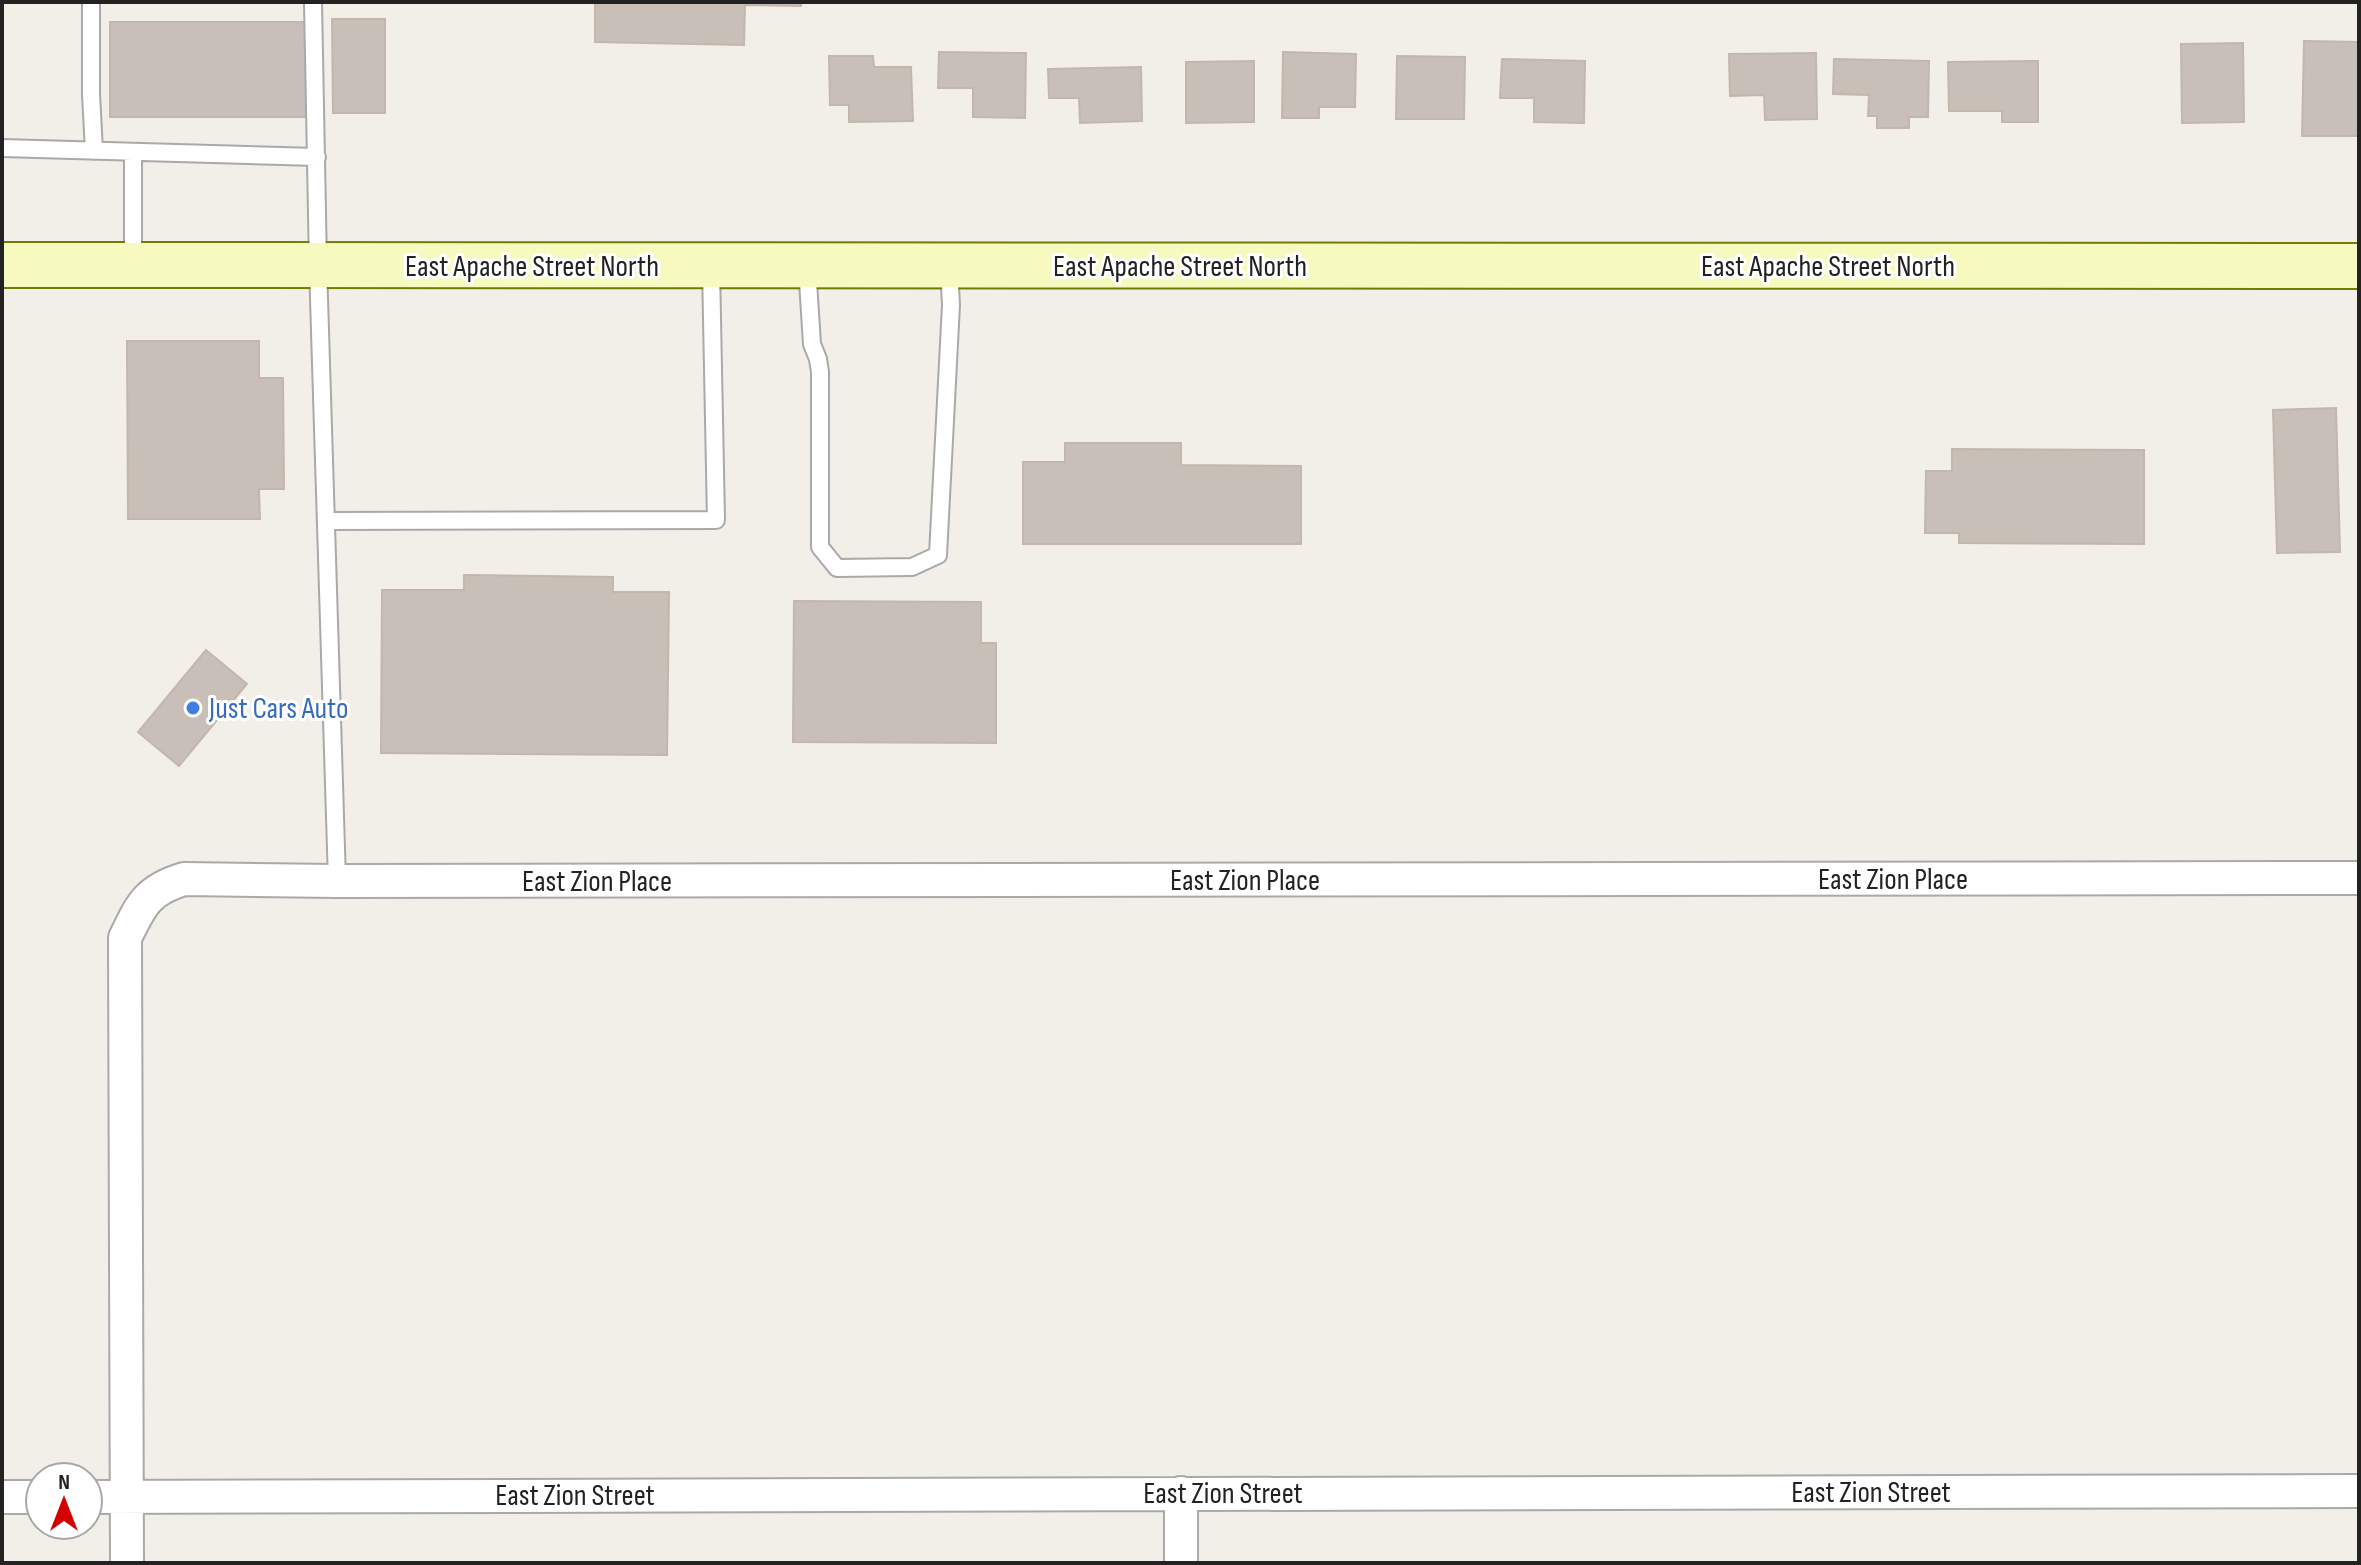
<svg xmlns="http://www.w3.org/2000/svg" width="2361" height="1565" font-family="'Sofia Sans Condensed',sans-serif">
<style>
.building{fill:#c7bfb8;stroke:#c4b6ab;stroke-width:2}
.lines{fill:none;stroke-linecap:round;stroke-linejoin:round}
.service-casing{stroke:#a9a9a9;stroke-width:20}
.minor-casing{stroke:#a9a9a9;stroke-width:36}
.secondary-casing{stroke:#707d05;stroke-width:48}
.service{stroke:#fff;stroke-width:16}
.minor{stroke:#fff;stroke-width:32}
.secondary{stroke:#f7fabf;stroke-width:44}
.shop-dot{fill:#3f7fe0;stroke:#fff;stroke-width:3}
.labels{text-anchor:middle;stroke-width:6;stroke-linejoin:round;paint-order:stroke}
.street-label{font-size:30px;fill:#222;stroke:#fff}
.shop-label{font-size:30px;fill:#366cbe;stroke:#fff;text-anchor:start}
</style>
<rect width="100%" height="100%" fill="#f2efe9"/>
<path class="building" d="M 595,2 L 801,2 L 801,6 L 745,5 L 744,45 L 595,42 Z
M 332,19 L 385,19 L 385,113 L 333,113 Z
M 110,22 L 307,22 L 307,117 L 110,117 Z
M 2304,41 L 2359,42 L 2359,136 L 2302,136 Z
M 2243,43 L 2244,122 L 2182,123 L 2181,44 Z
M 939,52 L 1026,53 L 1025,118 L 973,117 L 973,88 L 938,88 Z
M 1283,52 L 1356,54 L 1355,107 L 1319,107 L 1319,118 L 1282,118 Z
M 1816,53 L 1817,119 L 1765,120 L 1764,95 L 1730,96 L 1729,54 Z
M 829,56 L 873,56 L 874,67 L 911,67 L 913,121 L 849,122 L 849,105 L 830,105 Z
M 1397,56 L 1465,57 L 1464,119 L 1396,119 Z
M 1502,59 L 1585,61 L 1584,123 L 1534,122 L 1534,98 L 1500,98 Z
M 1834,59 L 1929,61 L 1928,117 L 1909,117 L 1909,128 L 1877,128 L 1877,116 L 1868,116 L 1869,95 L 1833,94 Z
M 1254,61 L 1254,122 L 1186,123 L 1186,62 Z
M 2038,61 L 2038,122 L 2002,122 L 2002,111 L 1949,111 L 1948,62 Z
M 1141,67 L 1142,121 L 1080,123 L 1079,98 L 1049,98 L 1048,69 Z
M 127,341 L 259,341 L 259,378 L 283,378 L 284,489 L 259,489 L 260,519 L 128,519 Z
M 2336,408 L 2340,552 L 2277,553 L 2273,410 Z
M 1065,443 L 1181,443 L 1181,465 L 1301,466 L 1301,544 L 1023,544 L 1023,462 L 1065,462 Z
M 1952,449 L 2144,450 L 2144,544 L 1959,543 L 1959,533 L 1925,533 L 1926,471 L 1952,471 Z
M 464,575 L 613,577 L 613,592 L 669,592 L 667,755 L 381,753 L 382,590 L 464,590 Z
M 794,601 L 981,602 L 981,643 L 996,643 L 996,743 L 793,742 Z
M 206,650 L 247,684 L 179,766 L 138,732 Z"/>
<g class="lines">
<g class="service-casing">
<path id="service" d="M 91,2 L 91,94 L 94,151
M 313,2 L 318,266 L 337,881
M 2,148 L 317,157
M 133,262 L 133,152
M 807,266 L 812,344 L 818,359 L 820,372 L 820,547 L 837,568 L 912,567 L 938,555 L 951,305 L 949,268
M 326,521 L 716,520 L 711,268"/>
</g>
<g class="minor-casing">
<path id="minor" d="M 1181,1493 L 1181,1563
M 2,1497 L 40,1497
M 88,1497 L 2359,1491
M 127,1563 L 125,938 C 141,905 147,890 184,879 L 337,881 L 2359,878"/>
</g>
<g class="secondary-casing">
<path id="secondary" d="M 2,265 L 2359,266"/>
</g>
<use href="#service" class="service"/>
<use href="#minor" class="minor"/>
<use href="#secondary" class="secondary"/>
</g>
<circle class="shop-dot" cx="193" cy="708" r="8"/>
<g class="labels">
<g class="street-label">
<text x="532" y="276">East Apache Street North</text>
<text x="1180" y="276">East Apache Street North</text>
<text x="1828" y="276">East Apache Street North</text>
<text x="1893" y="889">East Zion Place</text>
<text x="1245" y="890">East Zion Place</text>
<text x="597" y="891">East Zion Place</text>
<text x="1871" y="1502">East Zion Street</text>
<text x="1223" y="1503">East Zion Street</text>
<text x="575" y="1505">East Zion Street</text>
</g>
<g class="shop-label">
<text x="209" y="718">Just Cars Auto</text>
</g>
</g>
<rect width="2361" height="1565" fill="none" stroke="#222222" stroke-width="8"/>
<g transform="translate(64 1501)"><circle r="38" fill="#ffffff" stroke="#a7a7a7" stroke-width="2"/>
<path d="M0-6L14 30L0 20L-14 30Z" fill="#d40000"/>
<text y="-12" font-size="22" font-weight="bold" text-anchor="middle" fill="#222222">N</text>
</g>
</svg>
